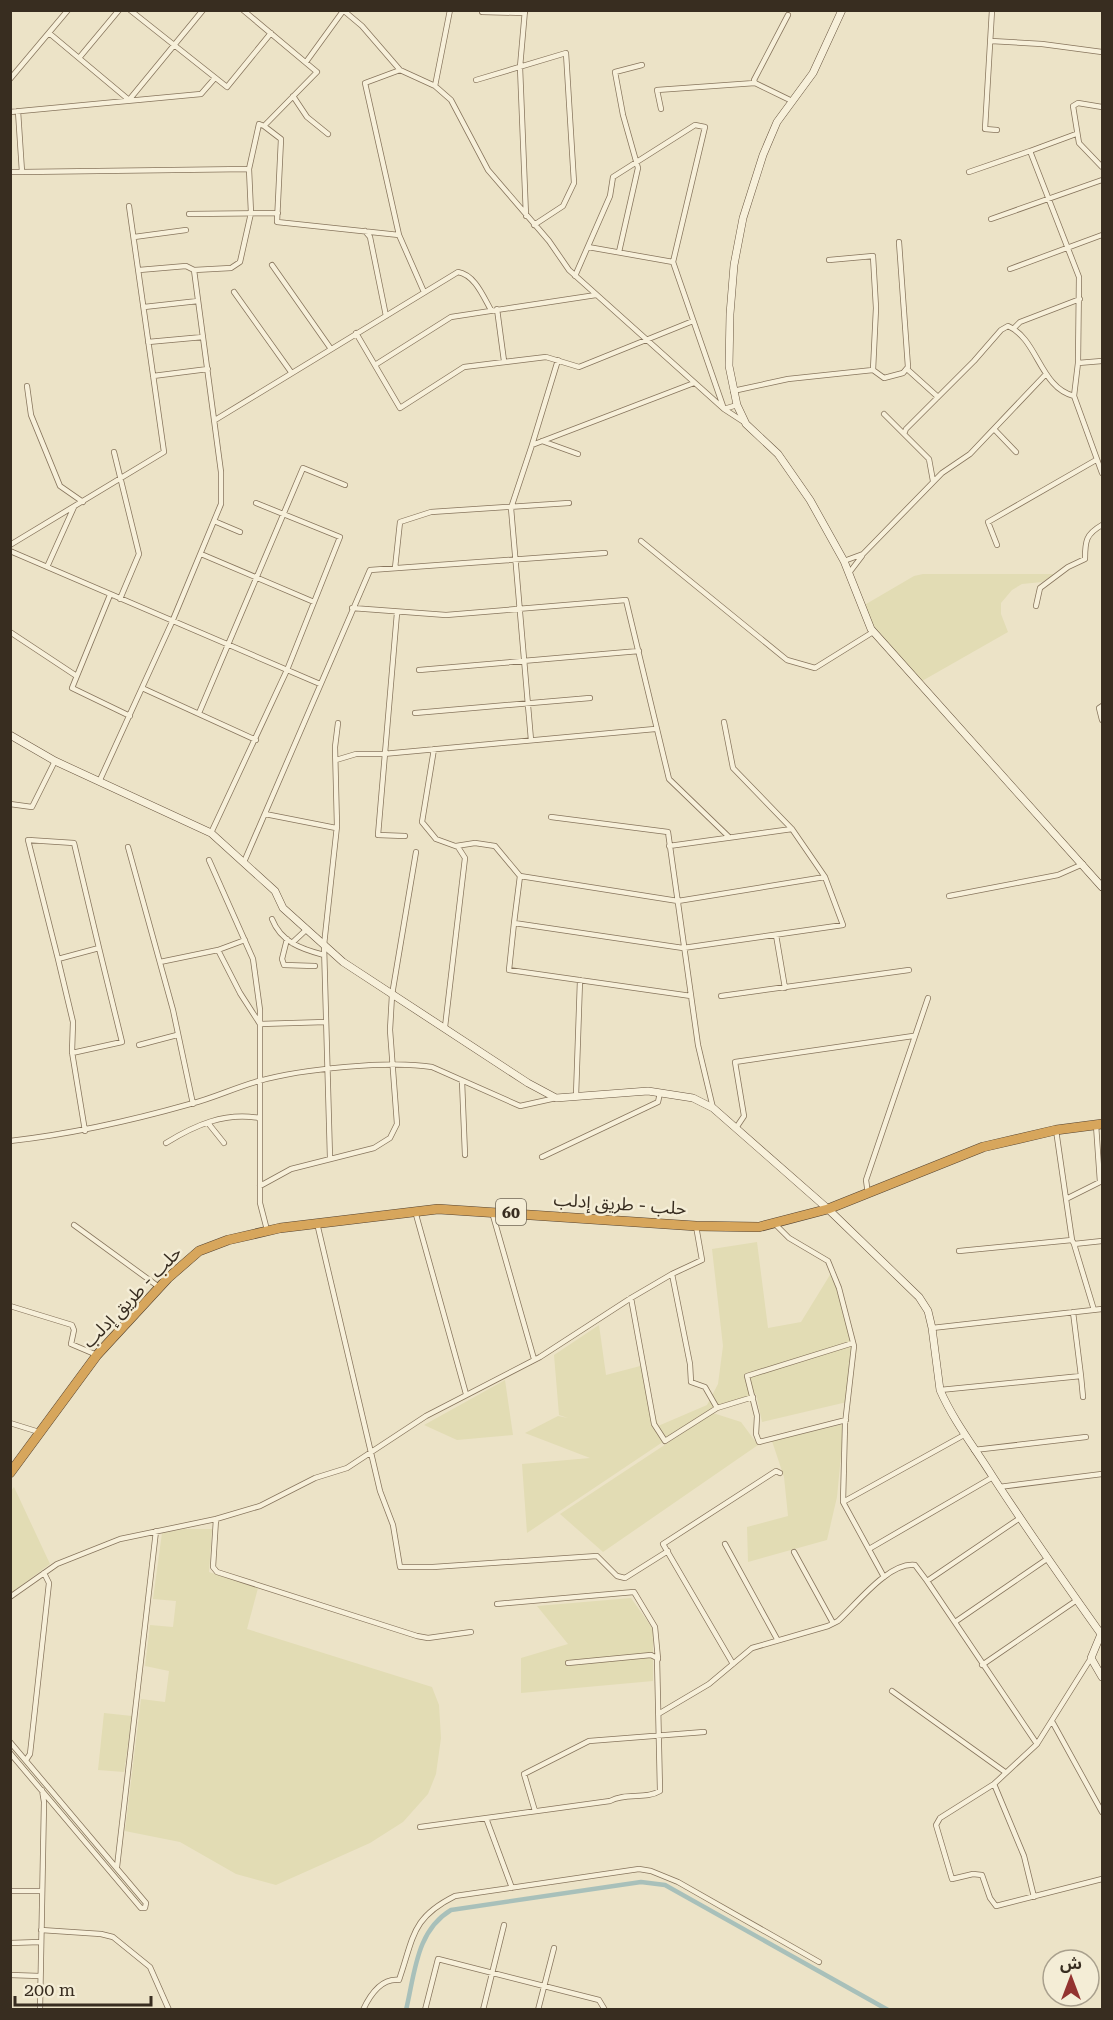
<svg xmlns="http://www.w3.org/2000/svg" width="1113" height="2020" font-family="'Roboto Serif','Noto Sans Arabic',serif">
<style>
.farmland{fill:#e2dcb4}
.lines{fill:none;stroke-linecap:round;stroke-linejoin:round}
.canal{stroke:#a8c0ba;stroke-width:4.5}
.street-casing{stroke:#87755d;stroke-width:6}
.secondary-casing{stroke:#695640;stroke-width:8}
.highway-casing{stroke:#554331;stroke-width:10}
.street{stroke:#f7f0da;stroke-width:4.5}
.secondary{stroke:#f7f0da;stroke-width:7}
.highway{stroke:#d7a65c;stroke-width:9}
.labels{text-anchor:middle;stroke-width:5;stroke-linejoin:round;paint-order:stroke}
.shield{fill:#f4edd6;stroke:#706757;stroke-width:1.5}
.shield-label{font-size:16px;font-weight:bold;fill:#382d20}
.street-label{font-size:18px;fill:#382d20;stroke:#f4edd6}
</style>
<rect width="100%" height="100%" fill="#ece3c7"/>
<path class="farmland" d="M 923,574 L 1055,574 L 1042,582 L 1022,584 L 1012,590 L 1001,603 L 1001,614 L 1008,632 L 922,681 L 867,618 L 861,607 L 914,576 Z
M 757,1242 L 768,1328 L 801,1322 L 833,1270 L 852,1344 L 847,1402 L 762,1422 L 756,1394 L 712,1409 L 527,1533 L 522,1464 L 590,1458 L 525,1433 L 558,1416 L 568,1418 L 559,1415 L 554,1355 L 599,1325 L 606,1375 L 644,1365 L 658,1426 L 707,1405 L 718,1384 L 723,1346 L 712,1249 Z
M 505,1380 L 513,1435 L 457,1440 L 424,1425 Z
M 713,1413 L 741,1422 L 758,1445 L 603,1552 L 560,1514 Z
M 844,1424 L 837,1497 L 827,1540 L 748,1562 L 747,1527 L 788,1516 L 784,1477 L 772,1441 Z
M 14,1487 L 50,1564 L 11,1593 L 10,1492 Z
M 184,1529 L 212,1529 L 209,1572 L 258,1588 L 247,1629 L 432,1687 L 439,1705 L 441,1738 L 436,1774 L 428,1794 L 403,1822 L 370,1843 L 276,1885 L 236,1874 L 180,1842 L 125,1831 L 141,1699 L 165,1702 L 169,1671 L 145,1666 L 150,1625 L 173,1627 L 176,1601 L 153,1599 L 162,1533 Z
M 631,1598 L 653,1629 L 653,1681 L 521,1693 L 521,1658 L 568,1644 L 537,1606 Z
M 104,1713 L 132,1716 L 124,1772 L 98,1770 Z"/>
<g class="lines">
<path class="canal" d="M 406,2010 C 415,1973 416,1931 451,1910 L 641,1882 L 665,1885 L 888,2010"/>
<g class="street-casing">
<path id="street" d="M 130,10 L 227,87 L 271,33
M 343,10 L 362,26 L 400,70 L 435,86 L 451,100 L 488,170 L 549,241 L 569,270 L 724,409 L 737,405
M 525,10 L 520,67 L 526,216
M 992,10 L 985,129 L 997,130
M 482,12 L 525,13
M 788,15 L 754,80 L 755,83 L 792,101
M 49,33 L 129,100 L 203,10
M 991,41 L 1042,44 L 1102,52
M 79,58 L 119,10
M 306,62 L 343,11
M 400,70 L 365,83 L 399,235 L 424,292
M 10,79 L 68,10
M 476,80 L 566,53 L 574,183 L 563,206 L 534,225
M 435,86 L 450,10
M 293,96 L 307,117 L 328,134
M 1102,107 L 1078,103 L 1073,106 L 1079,143 L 1102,167
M 661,109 L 657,90 L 755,83
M 18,111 L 22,172 L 249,169
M 10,112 L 201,94 L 215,78
M 264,126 L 281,139 L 277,222 L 399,235
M 1076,134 L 1030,151 L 1079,277 L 1078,363 L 1074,396 L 1102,473
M 10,172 L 22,172
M 969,172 L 1030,151
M 189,214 L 278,213
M 991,219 L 1102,180
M 365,231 L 370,237 L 386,316
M 134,237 L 186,230
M 588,247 L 673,262
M 619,252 L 638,168 L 623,115 L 615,72 L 642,65
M 272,265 L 331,349
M 1010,269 L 1102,235
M 194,270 L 231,268 L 240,262 L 251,213 L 249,169 L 259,124 L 264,126 L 317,72 L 243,10
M 575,276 L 610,196 L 613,177 L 695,125 L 705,127 L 673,262 L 724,409 L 744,422
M 234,292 L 291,372
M 144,307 L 198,301
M 497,309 L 504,361
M 1014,328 L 1020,322 L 1080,299
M 356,333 L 400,408 L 464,367 L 546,357 L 579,367 L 693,321
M 148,342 L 203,337
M 1078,363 L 1102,361
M 375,365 L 451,317 L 596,295
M 907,369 L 938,397
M 873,370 L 884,378 L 903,373 L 908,367 L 899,242
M 153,376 L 208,369
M 27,386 L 31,415 L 60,486 L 83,502
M 733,391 L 788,379 L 873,370 L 876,308 L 873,256 L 829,260
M 884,414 L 904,434
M 215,420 L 458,272 C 475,275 483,296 491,310
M 994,429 L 1016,452
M 542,441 L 578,454
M 532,445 L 558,360
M 114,452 L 139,554 L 120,599
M 933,481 L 929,459 L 904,434 L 906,429 L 974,361 L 1001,330 L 1008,326 C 1038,339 1040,388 1074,396
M 214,521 L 240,532
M 641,541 L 787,660 L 815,668 L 873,632
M 10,545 L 164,452 L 129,206
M 997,545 L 988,522 L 1096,460
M 10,551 L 320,684
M 201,554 L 314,602
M 844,561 L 863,554 L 942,473 L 970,454 L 1046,374
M 47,567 L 74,507
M 395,568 L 400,522 L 431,512 L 569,503
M 849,573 L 862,556
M 110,595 L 72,688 L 130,716
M 1036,606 L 1040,588 L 1068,567 L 1085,559 C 1085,541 1086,534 1102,525
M 352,608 L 446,615 L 626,600 L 669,779 L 729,837
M 397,613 L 378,835 L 405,836
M 10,632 L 75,675
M 419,670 L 639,651
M 142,688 L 256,740
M 1102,706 L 1099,708 L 1102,720
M 199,713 L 303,468 L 345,485
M 415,713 L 590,698
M 531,740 L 511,508 L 532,445 L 694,383
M 434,749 L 422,822 L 436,839 L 458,847 L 465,858 L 445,1027
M 336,760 L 356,754 L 383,754 L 655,729
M 99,782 L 172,622 L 221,504 L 221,472 L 194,270 L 186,266 L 139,270
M 10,804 L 32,807 L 55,761
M 265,814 L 336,828
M 551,817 L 668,832 L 698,1045 L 713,1108
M 211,833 L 287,670 L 340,537 L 256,503
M 456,846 L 475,843 L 495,846 L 520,876 L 678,901 L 825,877
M 669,846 L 792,829
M 128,847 L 173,1010 L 193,1104
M 209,860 L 253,959 L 260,1010 L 260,1203 L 267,1230
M 244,862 L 370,570 L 605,553
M 949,896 L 1058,875 L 1083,864
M 272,919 C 281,942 301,949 324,955
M 514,923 L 520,876
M 776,935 L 785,988
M 287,939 L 282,959 L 284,965 L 315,966
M 245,940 L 218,950 L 240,993 L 260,1024 L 326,1022
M 292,943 L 307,929
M 58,959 L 28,840 L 74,843 L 99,948 L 58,959 L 73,1022 L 72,1052 L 85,1131
M 160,962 L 218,950
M 691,996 L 509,970 L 514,923 L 683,948 L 843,925 L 825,877 L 792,829 L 733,768 L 724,722
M 721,996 L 909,970
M 139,1045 L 177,1035
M 72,1053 L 122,1042 L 99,948
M 462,1081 L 465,1155
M 576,1096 L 580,980
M 208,1123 L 224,1143
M 736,1128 L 744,1116 L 735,1062 L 913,1036
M 1056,1130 L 1066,1199
M 10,1141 C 72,1134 130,1121 190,1104 C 214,1098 236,1087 259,1081 C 301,1069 391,1060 432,1067 L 520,1106 L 556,1098
M 166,1143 C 195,1125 225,1112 259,1118
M 542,1157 L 658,1102 L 660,1093
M 330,1158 L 324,945 L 337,826 L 335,747 L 338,723
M 260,1186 L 291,1169 L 374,1148 L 390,1138 L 397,1124 L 390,1030 L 392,995 L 416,852
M 868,1194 L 866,1180 L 928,998
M 415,1211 L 466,1394
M 492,1212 L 534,1359
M 317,1223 L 380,1491 L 393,1525 L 400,1567 L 433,1567 L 597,1556 L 617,1576 L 625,1578 L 668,1551
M 775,1224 L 789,1238 L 828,1261 L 839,1288 L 854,1346 L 845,1424 L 843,1502 L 884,1577
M 74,1225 L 159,1287
M 1072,1240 L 1066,1199 L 1100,1182 L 1096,1125
M 1074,1244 L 1094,1310
M 959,1251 L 1072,1240 L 1074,1244 L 1102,1241
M 631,1298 L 654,1424 L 665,1441 L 717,1408 L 705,1387 L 691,1382 L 690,1364 L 672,1274 L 702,1260 L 696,1226
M 10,1306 L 72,1325 L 74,1330 L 71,1344 L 97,1355
M 1073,1312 L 1081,1376
M 932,1328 L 1102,1309
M 940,1390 L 1081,1376 L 1083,1397
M 717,1408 L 753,1397
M 846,1420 L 759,1442 L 756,1434 L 757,1416 L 747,1376 L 853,1343
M 10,1423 L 39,1432
M 974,1450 L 1086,1437
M 999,1487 L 1102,1474
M 843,1502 L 964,1435
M 216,1519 L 213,1567 L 217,1572 L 417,1636 L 428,1638 L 471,1632
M 725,1544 L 777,1639
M 869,1549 L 993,1477
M 794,1552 L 833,1623
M 927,1581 L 1020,1518
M 10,1597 L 57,1564 L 120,1539 L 216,1519 L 260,1506 L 315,1478 L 347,1468 L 426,1416 L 540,1357 L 631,1298 L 672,1274
M 497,1604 L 634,1592 L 655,1627 L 658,1659
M 955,1622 L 1047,1559
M 1091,1658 L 1037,1744 L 994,1784 L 940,1818 L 936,1825 L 952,1879 L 973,1874 L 982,1875 L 990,1898 L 996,1906 L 1102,1879
M 733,1664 L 663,1544 L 776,1471 L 780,1473
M 982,1665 L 1077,1600
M 892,1691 L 1005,1772
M 660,1713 L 709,1684 L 752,1648 L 828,1626 L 838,1621 C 856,1605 888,1562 915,1565 L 927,1581 L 1037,1744
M 1053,1723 L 1102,1812
M 10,1742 L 146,1903 L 145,1908 L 141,1908 L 10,1753
M 26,1760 L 30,1754 L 49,1583 L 44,1573
M 994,1784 L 1024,1856 L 1034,1897
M 535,1811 L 524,1774 L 589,1741 L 704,1732
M 486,1818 L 512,1888
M 420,1827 L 610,1801 C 626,1792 645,1800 660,1791 L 657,1658 L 651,1655 L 568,1663
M 117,1867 L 156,1531
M 10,1891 L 42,1891
M 41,1930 L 101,1934 L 113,1937 L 150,1967 L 169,2010
M 10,1943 L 40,1942
M 10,1975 L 40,1976
M 40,2010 L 44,1802 L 42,1790
M 363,2010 C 370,1995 381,1978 399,1980 C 414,1937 411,1918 455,1896 L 639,1869 L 651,1871 L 678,1882 L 819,1962
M 425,2010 L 438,1959 L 599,2000 L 605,2010
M 483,2010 L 504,1925
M 538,2010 L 554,1948"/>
</g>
<g class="secondary-casing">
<path id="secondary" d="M 842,10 L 813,73 L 777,122 L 763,155 L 743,218 L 734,265 L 730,314 L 729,366 L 737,405 L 746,424 L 778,454 L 810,500 L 844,561 L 871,629 L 1102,887
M 10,735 L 55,761 L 211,833 L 275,891 L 283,908 L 343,962 L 528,1083 L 556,1098 L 648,1091 L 693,1098 L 713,1108 L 828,1209 L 919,1297 L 928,1311 L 932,1328 L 940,1390 C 954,1422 975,1448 993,1477 C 1028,1531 1064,1582 1101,1634 L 1091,1658 L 1102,1677"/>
</g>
<g class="highway-casing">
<path id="highway" d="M 10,1473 L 97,1355 L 168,1278 L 199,1251 L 228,1240 L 280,1228 L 438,1209 L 696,1226 L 759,1227 L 828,1209 L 983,1147 L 1056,1130 L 1102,1124"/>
</g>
<use href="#street" class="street"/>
<use href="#secondary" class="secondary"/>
<use href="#highway" class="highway"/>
</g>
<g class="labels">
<rect class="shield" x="496" y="1199" width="30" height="26" rx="4.5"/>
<g class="shield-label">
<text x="511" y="1218">60</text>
</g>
<g class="street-label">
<text transform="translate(620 1204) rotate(4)" y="6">حلب - طريق إدلب</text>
<text transform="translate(132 1297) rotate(-46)" y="6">حلب - طريق إدلب</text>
</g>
</g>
<rect width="1113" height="2020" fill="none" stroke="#382d20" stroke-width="24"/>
<g transform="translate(1071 1978)"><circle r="28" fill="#f4edd6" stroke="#a9a08d" stroke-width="1.5"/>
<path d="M0-4.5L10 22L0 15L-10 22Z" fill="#933330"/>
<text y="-9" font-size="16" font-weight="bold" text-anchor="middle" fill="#382d20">ش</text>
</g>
<path d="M15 1996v9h136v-9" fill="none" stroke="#382d20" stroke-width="3"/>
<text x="24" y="1996" font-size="18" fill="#382d20" stroke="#f4edd6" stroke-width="4.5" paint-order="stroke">200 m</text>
</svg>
